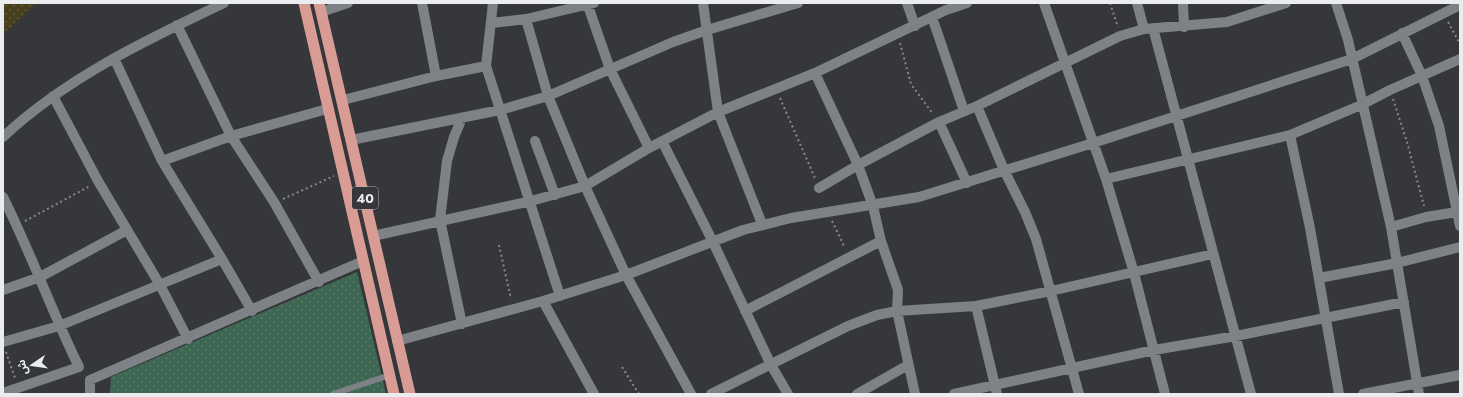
<svg xmlns="http://www.w3.org/2000/svg" width="1463" height="397" font-family="Jost,'Noto Sans Arabic',sans-serif">
<style>
.grass{fill:url(#grass-dots)}
.sand{fill:url(#sand-dots)}
.lines{fill:none;stroke-linecap:round;stroke-linejoin:round}
.path{stroke:#87888b;stroke-width:2;stroke-dasharray:2 3;stroke-linecap:butt}
.service{stroke:#7e8185;stroke-width:6}
.minor{stroke:#7e8185;stroke-width:10}
.trunk{stroke:#d99c94;stroke-width:11}
.labels{text-anchor:middle;stroke-width:3.5;stroke-linejoin:round;paint-order:stroke}
.shield{fill:#35373a;stroke:#b4b6b9;stroke-width:1}
.shield-label{font-size:13px;font-weight:bold;fill:#ebecef}
</style>
<defs>
<pattern id="grass-dots" width="8" height="8" patternUnits="userSpaceOnUse"><rect width="8" height="8" fill="#3d6653"/><path d="M2 2h.1M6 6h.1" fill="none" stroke="#597c6c" stroke-width="1.8" stroke-linecap="round"/></pattern>
<pattern id="sand-dots" width="8" height="8" patternUnits="userSpaceOnUse"><rect width="8" height="8" fill="#473e1e"/><path d="M2 2h.1M6 6h.1" fill="none" stroke="#625a3f" stroke-width="1.8" stroke-linecap="round"/></pattern>
</defs>
<rect width="100%" height="100%" fill="#35373a"/>
<path class="grass" d="M 357,272 L 386,394 L 110,394 L 111,377 Z"/>
<path class="sand" d="M 3,3 L 37,3 L 3,34 Z"/>
<g class="lines">
<path class="path" d="M 1110,3 L 1118,27
M 1448,22 L 1460,44
M 900,43 L 911,84 L 933,114
M 780,98 L 815,178
M 1393,99 L 1407,142 L 1424,206
M 283,199 L 334,176
M 25,221 L 90,186
M 832,221 L 845,248
M 499,245 L 511,299
M 6,352 L 15,378
M 622,367 L 639,394"/>
<path class="service" d="M 333,394 L 390,375"/>
<path class="minor" d="M 422,3 L 436,76
M 493,3 L 486,66 L 560,296
M 587,3 L 610,69 L 649,148
M 703,3 L 718,112 L 762,224
M 907,3 L 915,26
M 1044,3 L 1106,179 L 1134,273 L 1165,394
M 1137,3 L 1144,29
M 1183,3 L 1184,27
M 1336,3 L 1348,40 L 1391,227 L 1419,394
M 321,12 L 348,3
M 932,17 L 964,111
M 526,19 L 548,96 L 585,186 L 626,275 L 691,394
M 492,23 L 526,19 L 594,3
M 177,25 L 231,136 L 274,202 L 319,282
M 1153,28 L 1251,394
M 1402,33 L 1422,76 L 1439,126 L 1460,226
M 114,58 L 162,161 L 222,259 L 252,311
M 815,73 L 858,165 L 873,206 L 881,241 L 898,290 L 897,311 L 915,394
M 53,96 L 98,181 L 160,285 L 188,339
M 343,100 L 436,76 L 486,66
M 977,106 L 1004,170 L 1025,212 L 1036,239 L 1079,394
M 462,118 L 454,137 L 447,161 L 440,220 L 462,324
M 939,122 L 967,183
M 1290,135 L 1310,228 L 1339,394
M 3,137 C 66,78 146,40 224,3
M 351,140 L 500,110 L 548,96 L 673,42 L 707,30 L 798,3
M 535,141 L 555,195
M 662,141 L 712,240 L 771,365 L 788,394
M 162,161 L 231,136 L 327,109
M 1106,179 L 1290,135 L 1361,105 L 1390,90 L 1460,59
M 819,188 L 858,165 L 939,122 L 977,106 L 1120,36 L 1144,29 L 1227,22 L 1286,3
M 3,197 C 31,253 52,312 79,367 L 3,393
M 1391,227 L 1426,217 L 1457,212
M 373,236 L 531,201 L 585,186 L 649,148 L 718,112 L 815,73 L 946,10 L 967,3
M 1319,278 L 1397,263 L 1460,247
M 3,290 L 40,277 L 127,230
M 543,301 L 594,394
M 976,306 L 997,394
M 745,311 L 881,241
M 397,341 L 543,301 L 626,275 L 743,230 L 791,218 L 919,197 L 1093,143 L 1352,59 L 1460,5
M 3,342 L 59,326 L 222,259
M 90,394 L 90,380 L 363,261
M 711,394 L 848,326 L 877,315 L 897,311 L 976,306 L 1051,291 L 1213,254
M 857,394 L 908,365
M 954,394 L 1154,350 L 1236,336 L 1404,302
M 1363,394 L 1460,375"/>
<path class="trunk" d="M 304,3 L 394,394
M 319,3 L 410,394"/>
</g>
<g class="labels">
<rect class="shield" x="352" y="187" width="26" height="22" rx="3"/>
<g class="shield-label">
<text x="365" y="203">40</text>
</g>
</g>
<rect width="1463" height="397" fill="none" stroke="#ebecef" stroke-width="8"/>
<g transform="translate(32 365) rotate(257)" stroke="#35373a" stroke-width="3" paint-order="stroke">
<path d="M0-3L7 15L0 10L-7 15Z" fill="#ebecef"/>
<text y="-6" font-size="11" font-weight="bold" text-anchor="middle" fill="#ebecef">ش</text>
</g>
</svg>
